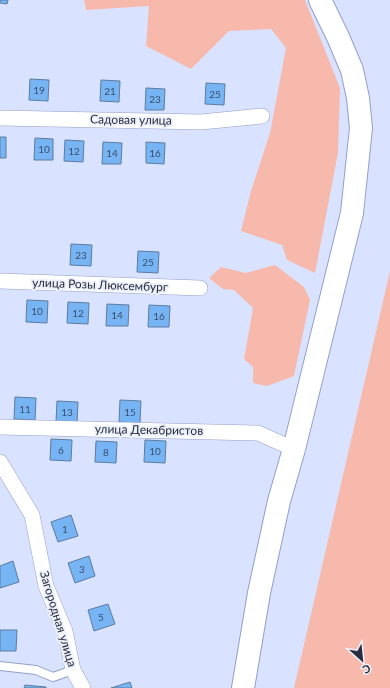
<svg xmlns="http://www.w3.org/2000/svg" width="390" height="688" font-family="Lato,sans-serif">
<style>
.green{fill:#f8b9ad}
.building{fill:#77b4f4;stroke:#5c7c9f}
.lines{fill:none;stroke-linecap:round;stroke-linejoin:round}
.service-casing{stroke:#929fcb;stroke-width:10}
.minor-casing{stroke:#929fcb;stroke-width:16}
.trunk-casing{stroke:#929fcb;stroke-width:24}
.service{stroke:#fff;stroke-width:8}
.minor{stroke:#fff;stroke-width:15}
.trunk{stroke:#fff;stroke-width:22}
.labels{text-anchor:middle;stroke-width:4;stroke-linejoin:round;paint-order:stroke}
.number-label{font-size:10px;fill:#3c4f6c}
.street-label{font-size:12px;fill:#282d3f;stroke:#ecf0f9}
</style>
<rect width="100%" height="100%" fill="#d9e2fe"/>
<path class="green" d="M 84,0 L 305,0 L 340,88 L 338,153 L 315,273 L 287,260 L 282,245 L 241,231 L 251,191 L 270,133 L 286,48 L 271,29 L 229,31 L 191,69 L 146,46 L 149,6 L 86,10 Z
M 275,265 L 304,287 L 310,300 L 294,376 L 267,386 L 253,383 L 253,367 L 244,359 L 253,308 L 234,290 L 223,289 L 209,278 L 221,267 L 246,273 Z
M 390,271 L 390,688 L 294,688 Z"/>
<path class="building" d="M 0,0 L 8,0 L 7,4 L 0,3 Z
M 30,79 L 49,80 L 48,101 L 29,100 Z
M 101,80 L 120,81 L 119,102 L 100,101 Z
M 206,83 L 225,84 L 224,105 L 205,104 Z
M 146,88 L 165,89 L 164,110 L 145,110 Z
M 0,137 L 6,137 L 6,158 L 0,158 Z
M 35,138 L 53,139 L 53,160 L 34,160 Z
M 65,140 L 84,141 L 83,162 L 64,161 Z
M 103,142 L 122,143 L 121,164 L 102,164 Z
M 146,142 L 165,143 L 164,164 L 146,163 Z
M 71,244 L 92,245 L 91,266 L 70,265 Z
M 138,251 L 159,252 L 158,273 L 137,272 Z
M 27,300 L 48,301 L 47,323 L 26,322 Z
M 68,302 L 89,303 L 88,324 L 67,323 Z
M 107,304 L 129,305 L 128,326 L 106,326 Z
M 149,305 L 170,306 L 169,327 L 148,327 Z
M 15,397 L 36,398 L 35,420 L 14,419 Z
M 120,400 L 141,401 L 140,423 L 119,422 Z
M 57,401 L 78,402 L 77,423 L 56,422 Z
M 51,439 L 72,440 L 71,461 L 50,460 Z
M 145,440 L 166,441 L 165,463 L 144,462 Z
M 96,441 L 117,442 L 116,463 L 95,462 Z
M 71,515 L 78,536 L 58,542 L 51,522 Z
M 89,556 L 95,576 L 75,583 L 68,563 Z
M 13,561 L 19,582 L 0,588 L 0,566 Z
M 108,604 L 115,624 L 94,631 L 88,610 Z
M 0,630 L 17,630 L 16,651 L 0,651 Z
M 130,682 L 132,688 L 111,688 Z
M 25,685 L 46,687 L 46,688 L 24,688 Z"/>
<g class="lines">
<g class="service-casing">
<path id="service" d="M 0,666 L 36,670 L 53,677 L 73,670"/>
</g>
<g class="minor-casing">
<path id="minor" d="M 0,118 L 201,122 L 262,116
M 0,281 L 200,288
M 0,427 L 258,433 L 294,449
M 0,462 L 32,515 L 46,586 L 65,631 L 73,670 L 83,688"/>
</g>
<g class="trunk-casing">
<path id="trunk" d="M 243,688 L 259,593 L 279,501 L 294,449 L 352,213 L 361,128 L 358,98 L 352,70 L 338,37 L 320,0"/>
</g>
<use href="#service" class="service"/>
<use href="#minor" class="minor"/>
<use href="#trunk" class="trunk"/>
</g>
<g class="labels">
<g class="number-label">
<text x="39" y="94">19</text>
<text x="110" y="95">21</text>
<text x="215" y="98">25</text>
<text x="155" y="103">23</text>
<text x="44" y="153">10</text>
<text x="74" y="155">12</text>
<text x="112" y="157">14</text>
<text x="155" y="157">16</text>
<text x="81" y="259">23</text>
<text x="148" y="266">25</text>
<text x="37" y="315">10</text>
<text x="78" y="317">12</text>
<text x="117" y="319">14</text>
<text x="159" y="320">16</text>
<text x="25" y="413">11</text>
<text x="67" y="416">13</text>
<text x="130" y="416">15</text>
<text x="61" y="454">6</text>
<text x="155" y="455">10</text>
<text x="106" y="456">8</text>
<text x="65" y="533">1</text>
<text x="82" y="573">3</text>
<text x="101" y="621">5</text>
</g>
<g class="street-label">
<text transform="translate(131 120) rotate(1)" y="4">Садовая улица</text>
<text transform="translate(100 285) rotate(2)" y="4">улица Розы Люксембург</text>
<text transform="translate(149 430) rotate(1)" y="4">улица Декабристов</text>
<text transform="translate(58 619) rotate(73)" y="4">Загородная улица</text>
</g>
</g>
<g transform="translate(362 660) rotate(153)" stroke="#ecf0f9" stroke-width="3" paint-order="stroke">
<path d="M0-3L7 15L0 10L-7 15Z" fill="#282d3f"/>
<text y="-6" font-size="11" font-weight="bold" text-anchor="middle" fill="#282d3f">С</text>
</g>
</svg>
